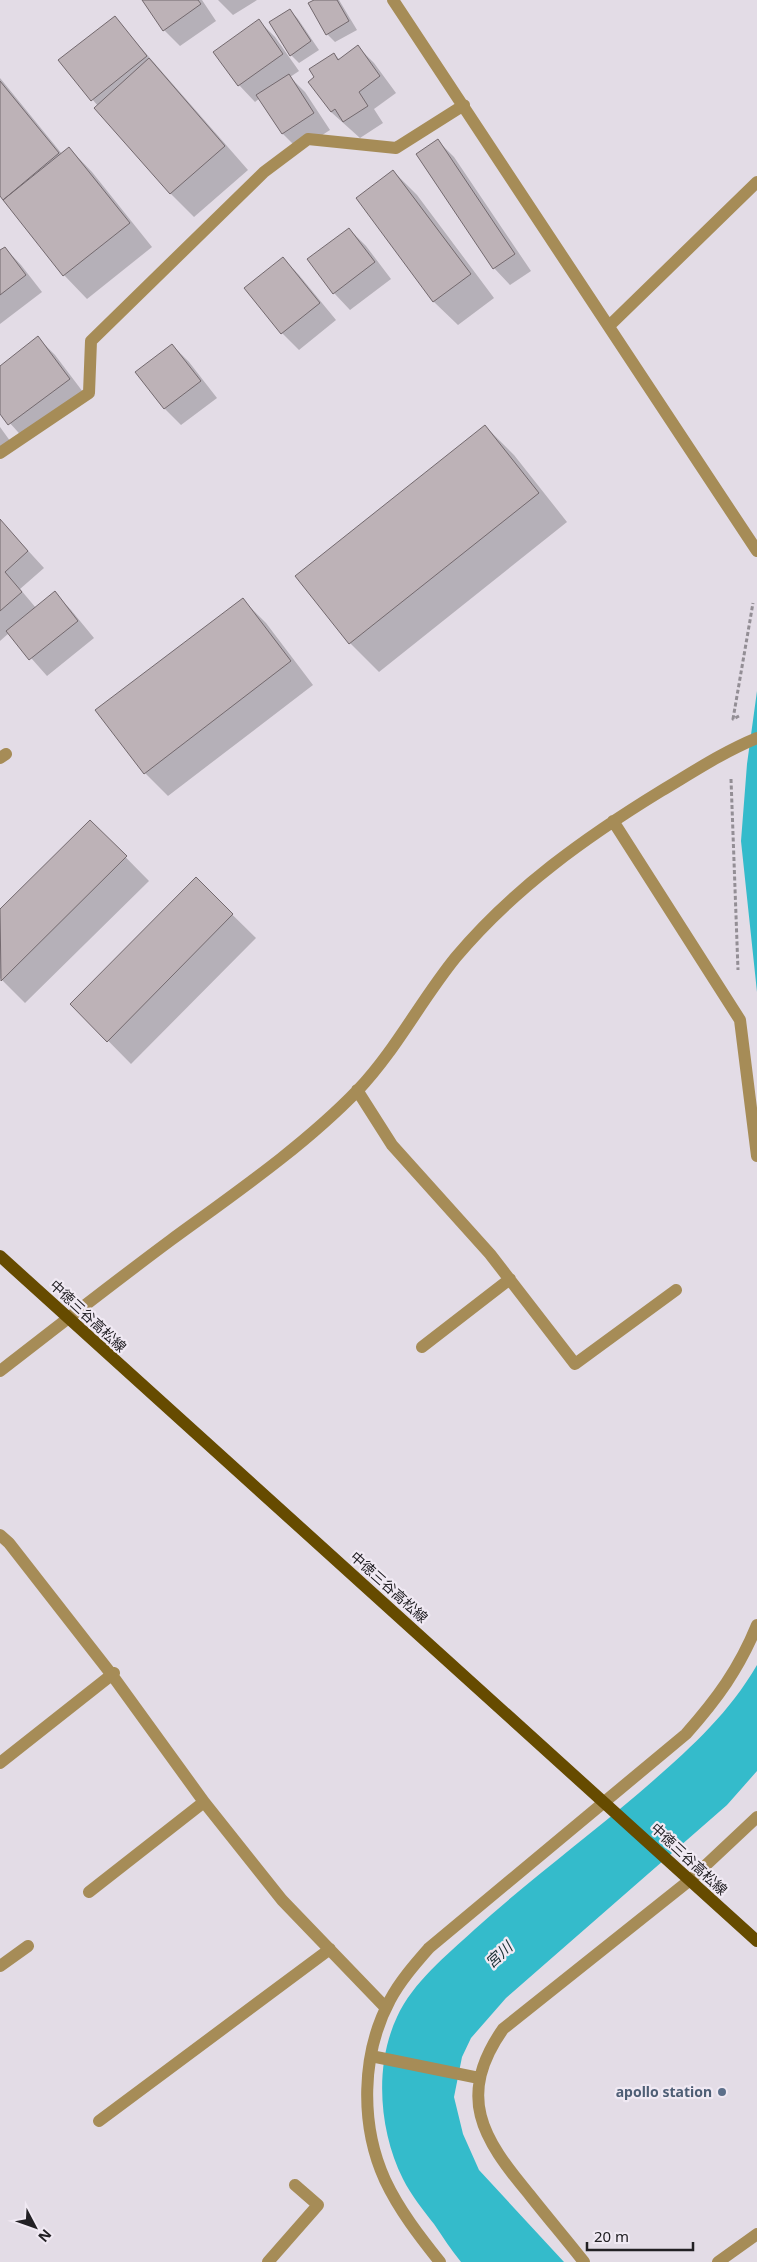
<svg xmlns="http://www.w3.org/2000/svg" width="757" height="2262" font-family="'Noto Sans','Noto Sans JP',sans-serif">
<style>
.water{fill:#34bbcb}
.shadow{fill:#0003}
.building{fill:#bdb2b7;stroke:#73696e}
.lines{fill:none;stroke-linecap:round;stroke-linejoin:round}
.path{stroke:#938e95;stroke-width:3;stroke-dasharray:4 2.5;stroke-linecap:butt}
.minor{stroke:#a68c57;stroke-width:12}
.major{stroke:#664b00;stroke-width:12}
.service-dot{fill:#5c6f8a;stroke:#f0e9f3;stroke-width:2}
.labels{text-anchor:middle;stroke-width:4.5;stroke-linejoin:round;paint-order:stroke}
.street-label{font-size:14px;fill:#222024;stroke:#f0e9f3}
.service-label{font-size:14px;font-weight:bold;fill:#4e5e75;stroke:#f0e9f3;text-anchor:end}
.water-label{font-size:15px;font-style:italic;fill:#182e31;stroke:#f0e9f3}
</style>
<rect width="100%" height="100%" fill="#e3dce6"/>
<path class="water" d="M 757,691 L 757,992 L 741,841 L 747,764 Z
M 757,1665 L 757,1771 L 727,1805 L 506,1998 L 471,2038 L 462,2057 L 454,2097 L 463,2134 L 479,2170 L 564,2262 L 461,2262 C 451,2250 443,2237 434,2224 C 423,2210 411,2195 403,2179 C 379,2131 374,2066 397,2017 C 413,1982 447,1955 474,1930 C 527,1882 585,1839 639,1793 C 685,1753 726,1718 757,1665 Z"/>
<path class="shadow" d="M 143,0 L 202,0 L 216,21 L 180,46 L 164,30 Z
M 218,0 L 257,0 L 233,15 Z
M 316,0 L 339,0 L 357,30 L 335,42 L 327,34 Z
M 290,10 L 298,19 L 319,50 L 299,63 L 291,55 Z
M 114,17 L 248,170 L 194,217 L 171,194 L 95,108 L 98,106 L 60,61 Z
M 259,21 L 275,37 L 299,71 L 290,77 L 305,92 L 330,130 L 299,150 L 283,134 L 260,98 L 255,102 L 239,85 Z
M 358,47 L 374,63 L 396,93 L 374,109 L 383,123 L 360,138 L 331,112 L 334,54 L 340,60 Z
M 0,78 L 62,154 L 69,148 L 92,172 L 152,247 L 87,299 L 64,275 L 0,196 Z
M 438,141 L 454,157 L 531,271 L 510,285 L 494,268 Z
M 393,171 L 417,195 L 494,298 L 458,325 L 434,302 L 357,198 Z
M 349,229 L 366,246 L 391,279 L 350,310 L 334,293 Z
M 5,248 L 21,265 L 42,292 L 0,324 L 0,252 Z
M 283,258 L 299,275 L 336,320 L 299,350 L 282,333 Z
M 38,338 L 55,355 L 86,396 L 26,441 L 0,412 L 0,367 Z
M 172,345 L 189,362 L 217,398 L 181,425 L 165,409 L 136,373 Z
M 485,426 L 514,455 L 567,522 L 379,672 L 350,643 L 297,576 Z
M 0,427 L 13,445 L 0,455 Z
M 0,520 L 44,568 L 20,589 L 36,608 L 55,593 L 71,610 L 94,638 L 47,676 L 9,633 L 0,641 Z
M 243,600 L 266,623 L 313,685 L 168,796 L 145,773 Z
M 90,821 L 149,881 L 25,1003 L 0,978 L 0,911 Z
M 196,879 L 256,938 L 131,1064 L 72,1004 Z"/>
<path class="building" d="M 142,0 L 198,0 L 201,4 L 163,31 Z
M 314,0 L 337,0 L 349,21 L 326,35 L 308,3 Z
M 290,9 L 311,41 L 290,56 L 269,22 Z
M 115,16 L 147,56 L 91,101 L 58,60 Z
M 259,19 L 283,54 L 238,86 L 213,52 Z
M 358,45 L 380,76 L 359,92 L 368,106 L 343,122 L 335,109 L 331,112 L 308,82 L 314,77 L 309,69 L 334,53 L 338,60 Z
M 149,58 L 225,146 L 170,194 L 94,108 Z
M 289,74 L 314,113 L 282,134 L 256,95 Z
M 0,81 L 59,153 L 3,200 L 0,196 Z
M 438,139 L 515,254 L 493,269 L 416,154 Z
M 69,147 L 130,223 L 63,276 L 3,200 Z
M 393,170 L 471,274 L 433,302 L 356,198 Z
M 349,228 L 375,262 L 333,294 L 307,259 Z
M 5,247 L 26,275 L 0,295 L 0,250 Z
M 283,257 L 320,303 L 281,334 L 244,288 Z
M 38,336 L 70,379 L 8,425 L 0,414 L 0,366 Z
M 172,344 L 201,381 L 164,409 L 135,372 Z
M 485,425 L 539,493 L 349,644 L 295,576 Z
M 0,519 L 28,551 L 5,572 L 22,592 L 0,611 Z
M 55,591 L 78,621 L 29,660 L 6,631 Z
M 243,598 L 291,661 L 144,774 L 95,710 Z
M 90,820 L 127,856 L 1,981 L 0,909 Z
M 196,877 L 233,914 L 107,1042 L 70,1004 Z"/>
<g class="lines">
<path class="path" d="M 739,716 L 733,719 L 753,603
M 731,779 L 738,970"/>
<path class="minor" d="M 393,0 L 757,551
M 609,326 L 757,182
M 0,453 L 89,393 L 91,341 L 264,172 L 308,139 L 396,148 L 464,105
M 0,758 L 6,754
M 613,821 L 740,1020 L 757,1156
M 357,1090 L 392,1145 L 490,1254 L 575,1364 L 676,1290
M 422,1347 L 510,1279
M 0,1371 C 57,1327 113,1283 171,1240 C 234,1194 304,1146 358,1090 C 396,1050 421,1000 456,957 C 513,889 586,837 661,791 C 693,772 723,752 757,738
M 0,1535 L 9,1543 L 112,1675 L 204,1802 L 282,1900 L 386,2008
M 0,1763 L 114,1673
M 89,1892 L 204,1802
M 0,1966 L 28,1946
M 371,2056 L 479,2078
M 99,2121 L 330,1949
M 268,2262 L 318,2205 L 295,2185
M 440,2262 C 420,2237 399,2210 385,2180 C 360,2125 361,2054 390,2000 C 400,1981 415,1964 429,1948 L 686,1734 C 717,1699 739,1669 757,1625
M 584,2262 C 566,2239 547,2217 529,2194 C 482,2138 456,2096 503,2029 L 690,1880 L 757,1817
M 718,2262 L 757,2234"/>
<path class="major" d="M 0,1256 L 757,1941"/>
</g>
<circle class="service-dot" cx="722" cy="2092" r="5"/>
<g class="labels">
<g class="street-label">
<text transform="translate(88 1316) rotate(43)" y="5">中徳三谷高松線</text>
<text transform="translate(389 1587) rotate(42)" y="5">中徳三谷高松線</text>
<text transform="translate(689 1859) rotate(43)" y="5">中徳三谷高松線</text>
</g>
<g class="service-label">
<text x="712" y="2097">apollo station</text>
</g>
<g class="water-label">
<text transform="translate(499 1955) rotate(-43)" y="5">宮川</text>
</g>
</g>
<g transform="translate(35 2227) rotate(131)" stroke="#f0e9f3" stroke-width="4" paint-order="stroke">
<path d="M0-4L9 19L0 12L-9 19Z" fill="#222024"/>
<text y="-8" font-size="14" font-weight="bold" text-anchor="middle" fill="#222024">N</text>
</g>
<path d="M587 2242v8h106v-8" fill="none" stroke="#222024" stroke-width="2.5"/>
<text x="594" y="2242" font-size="15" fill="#222024" stroke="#f0e9f3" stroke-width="4" paint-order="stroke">20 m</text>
</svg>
